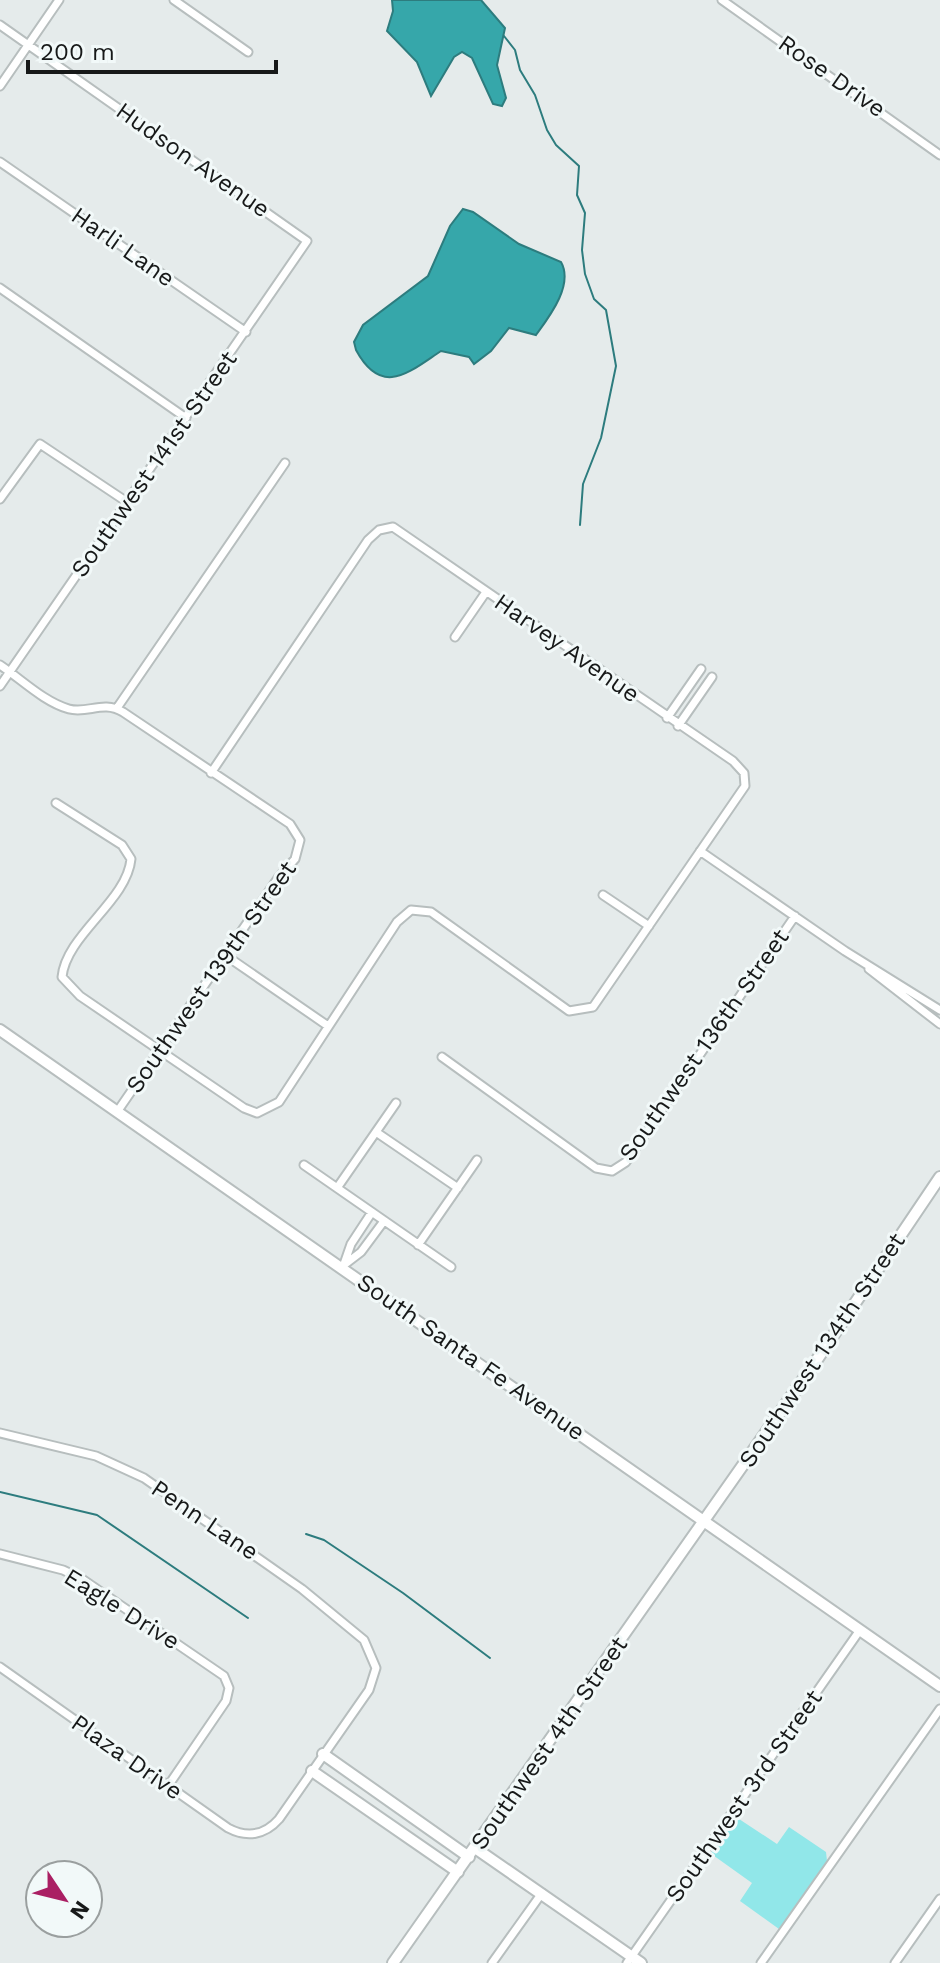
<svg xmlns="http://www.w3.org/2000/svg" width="940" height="1963" font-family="'Work Sans',sans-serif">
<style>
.green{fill:#91e7e9}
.water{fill:#36a7aa;stroke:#2d7c7e;stroke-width:2}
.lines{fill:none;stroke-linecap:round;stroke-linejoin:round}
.stream{stroke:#2d7c7e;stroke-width:2}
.street-casing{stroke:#b7bebe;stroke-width:11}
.secondary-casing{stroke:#b7bebe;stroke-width:14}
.street{stroke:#fff;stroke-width:7}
.secondary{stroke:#fff;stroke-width:10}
.labels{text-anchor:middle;stroke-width:6;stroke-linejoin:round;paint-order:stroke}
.street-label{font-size:24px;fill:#171919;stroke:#f2f9f9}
</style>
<rect width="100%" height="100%" fill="#e5ebeb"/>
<path class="green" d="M 736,1817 L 777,1844 L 789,1827 L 826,1852 L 827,1861 L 779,1929 L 740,1901 L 752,1883 L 710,1853 Z"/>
<path class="water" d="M 392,0 L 481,0 L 505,28 L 497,65 L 506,98 L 502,106 L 493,104 L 472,58 L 462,52 L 454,57 L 431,96 L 417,62 L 387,31 L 393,11 Z
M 463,209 L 473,212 L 519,244 L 561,262 C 574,285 549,317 536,335 L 509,328 L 491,351 L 474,364 L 469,357 L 441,351 C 409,372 382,398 356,350 L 354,342 L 363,325 L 428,276 L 450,226 Z"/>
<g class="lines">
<path class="stream" d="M 504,36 L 515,50 L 520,70 L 535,95 L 547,130 L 556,145 L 579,166 L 577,195 L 585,213 L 582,250 L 585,274 L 594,299 L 606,310 L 616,366 L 601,438 L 583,484 L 580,525
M 0,1492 L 97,1515 L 248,1618
M 306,1534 L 324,1540 L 403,1593 L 490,1658"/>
<g class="street-casing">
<path id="street" d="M 174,0 L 248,52
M 722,0 L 940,155
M 0,25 L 307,241 L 0,686
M 0,86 L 59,0
M 0,162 L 246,332
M 0,288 L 186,418
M 0,499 L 40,444 L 127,502
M 455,637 L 486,592
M 0,665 C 21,679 44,702 69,709 C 88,714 103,700 123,712 L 290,824 L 300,840 L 295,859 L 278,878 L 117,1112
M 117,708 L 285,463
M 667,718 L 701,669
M 678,726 L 712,677
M 56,803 L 122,845 L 131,859 C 127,901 66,935 62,977 L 80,996 L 244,1108 L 257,1113 L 279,1102 L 397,922 L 411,910 L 431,912 L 569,1011 L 593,1007 L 745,786 L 744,773 L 733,761 L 393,527 L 379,530 L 368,540 L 211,773
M 700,851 L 845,951 L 940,1010
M 603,895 L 649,926
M 225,955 L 328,1026
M 869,969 L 940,1024
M 442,1057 L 596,1168 L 612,1171 L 626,1162 L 795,916
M 376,1132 L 458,1188
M 304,1165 L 451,1267
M 337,1188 L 396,1103
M 418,1245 L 477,1160
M 344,1265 L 361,1252 L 384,1221
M 343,1267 L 351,1244 L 372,1212
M 0,1433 L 96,1456 L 144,1478 L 302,1589 L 364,1640 L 376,1668 L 369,1690 L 279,1819 C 265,1835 247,1838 228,1828 L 0,1667
M 0,1554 L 63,1570 L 82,1579 L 224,1676 L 229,1688 L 226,1701 L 168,1786
M 492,1963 L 542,1893
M 627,1963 L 860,1630
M 761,1963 L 940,1709
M 895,1963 L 940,1899"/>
</g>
<g class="secondary-casing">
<path id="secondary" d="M 0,1030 L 940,1686
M 323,1754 L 469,1857
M 312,1771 L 458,1872
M 475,1848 L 641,1963
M 393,1963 L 814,1364 L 940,1177"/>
</g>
<use href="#street" class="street"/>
<use href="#secondary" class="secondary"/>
</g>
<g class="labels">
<g class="street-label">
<text transform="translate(832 76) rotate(35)" y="8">Rose Drive</text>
<text transform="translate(193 160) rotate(35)" y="8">Hudson Avenue</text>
<text transform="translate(123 247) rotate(35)" y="8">Harli Lane</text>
<text transform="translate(154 464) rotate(-55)" y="8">Southwest 141st Street</text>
<text transform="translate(567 648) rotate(35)" y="8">Harvey Avenue</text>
<text transform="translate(211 977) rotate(-55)" y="8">Southwest 139th Street</text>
<text transform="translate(704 1045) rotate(-55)" y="8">Southwest 136th Street</text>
<text transform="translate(822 1350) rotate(-56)" y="8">Southwest 134th Street</text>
<text transform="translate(471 1357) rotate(35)" y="8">South Santa Fe Avenue</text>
<text transform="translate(205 1520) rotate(34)" y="8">Penn Lane</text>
<text transform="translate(122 1609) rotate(32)" y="8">Eagle Drive</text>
<text transform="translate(549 1743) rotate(-55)" y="8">Southwest 4th Street</text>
<text transform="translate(127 1757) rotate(35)" y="8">Plaza Drive</text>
<text transform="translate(744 1796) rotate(-55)" y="8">Southwest 3rd Street</text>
</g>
</g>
<g transform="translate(64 1899) rotate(125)"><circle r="38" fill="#f2f9f9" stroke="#9a9f9f" stroke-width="2"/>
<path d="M0-6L14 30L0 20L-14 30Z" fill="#aa1f63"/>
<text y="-12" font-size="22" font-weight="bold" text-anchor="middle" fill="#171919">N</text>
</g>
<path d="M28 60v12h248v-12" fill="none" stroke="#171919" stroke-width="4"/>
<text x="40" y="60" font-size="24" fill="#171919" stroke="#f2f9f9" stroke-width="6" paint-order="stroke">200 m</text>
</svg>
